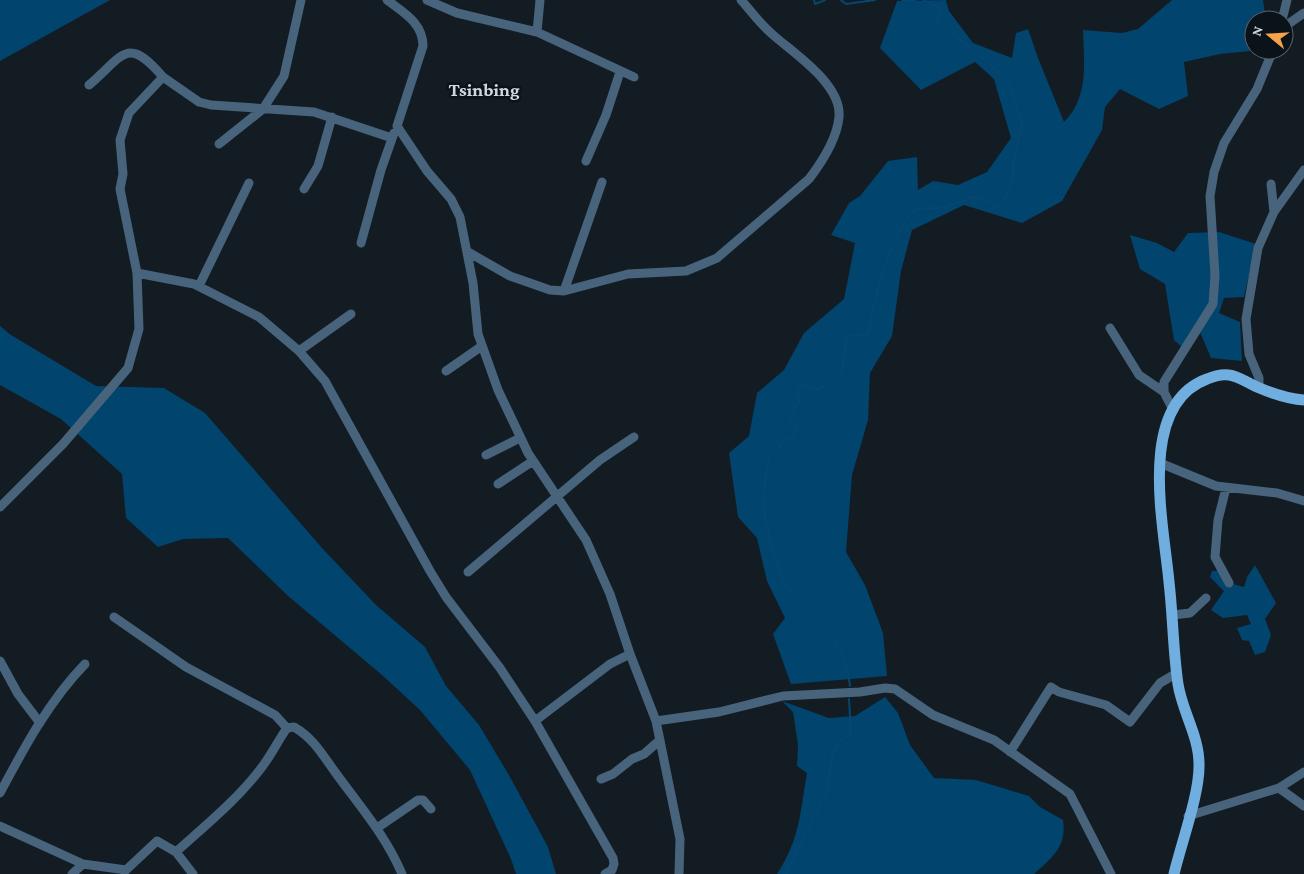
<svg xmlns="http://www.w3.org/2000/svg" width="1304" height="874" font-family="'Crimson Pro',serif">
<style>
.forest{fill:#01446d}
.lines{fill:none;stroke-linecap:round;stroke-linejoin:round}
.stream{stroke:#054770;stroke-width:2}
.minor{stroke:#47647c;stroke-width:9}
.major{stroke:#70aee0;stroke-width:11}
.labels{text-anchor:middle;stroke-width:5;stroke-linejoin:round;paint-order:stroke}
.quarter-label{font-size:19px;font-weight:bold;fill:#d1d7dc;stroke:#0a131a}
</style>
<rect width="100%" height="100%" fill="#131c23"/>
<path class="forest" d="M 0,0 L 110,0 L 0,61 Z
M 946,0 L 949,11 L 973,43 L 1012,58 L 1016,33 L 1028,29 L 1038,58 L 1064,122 C 1089,97 1084,63 1083,30 L 1122,33 L 1138,29 L 1172,0 L 1263,0 L 1266,20 L 1254,20 L 1254,49 L 1250,51 L 1220,54 L 1184,62 L 1188,96 L 1159,109 L 1120,89 L 1105,107 L 1102,130 L 1062,201 L 1022,223 L 964,205 L 912,230 L 901,271 L 892,336 L 870,373 L 868,420 L 852,475 L 846,552 L 865,585 L 883,633 L 887,676 L 791,684 L 773,634 L 785,618 L 767,581 L 757,538 L 738,517 L 729,453 L 749,436 L 757,393 L 784,370 L 804,333 L 844,299 L 855,243 L 831,235 L 849,203 L 860,196 L 888,161 L 917,157 L 918,190 L 933,181 L 958,185 L 987,172 L 1011,138 L 994,79 L 975,62 L 921,90 L 880,48 L 897,1 Z
M 1219,232 L 1256,244 L 1244,297 L 1224,298 L 1219,313 L 1240,322 L 1242,361 L 1211,358 L 1197,325 L 1182,347 L 1174,340 L 1165,284 L 1140,269 L 1130,235 L 1157,243 L 1174,252 L 1188,233 Z
M 0,326 L 11,335 L 96,386 L 164,388 L 205,413 L 322,548 L 376,605 L 425,647 L 446,686 L 479,725 L 510,777 L 548,847 L 556,874 L 516,874 L 511,859 L 470,770 L 420,710 L 382,675 L 287,595 L 228,538 L 183,539 L 158,547 L 126,518 L 122,474 L 61,419 L 0,385 Z
M 1255,565 L 1276,603 L 1265,619 L 1271,635 L 1265,652 L 1255,655 L 1249,641 L 1242,640 L 1237,628 L 1251,624 L 1247,615 L 1223,618 L 1211,610 L 1224,591 L 1210,577 L 1212,571 L 1227,570 L 1233,584 L 1244,587 L 1247,577 Z
M 885,697 L 898,713 L 910,745 L 934,778 L 976,780 L 1029,796 L 1040,807 L 1063,820 C 1067,846 1053,857 1034,874 L 777,874 C 800,839 800,813 807,773 L 797,766 L 798,745 L 793,712 L 782,701 L 829,718 L 855,716 Z"/>
<g class="lines">
<path class="stream" d="M 814,0 L 815,4 L 825,0
M 841,0 L 846,4 L 875,0
M 902,0 L 916,0
M 850,686 C 844,632 817,627 788,589 C 782,582 780,572 778,564 C 764,528 759,494 770,456 L 779,451 L 781,443 L 793,437 L 796,429 L 789,417 L 799,401 L 797,392 L 800,386 L 807,385 L 818,390 L 842,373 L 847,336 L 869,334 C 871,308 893,225 915,211 C 923,206 939,210 948,206 C 972,199 974,190 996,207 L 1004,200 L 1013,178 L 1013,165 L 1022,124 L 1009,84 L 986,60 L 936,21 L 941,9 L 924,0
M 786,874 L 827,792 L 832,755 L 840,741 L 851,734 L 849,699"/>
<path class="minor" d="M 387,0 C 404,13 423,23 423,46 L 397,126 L 427,171 L 451,199 L 460,217 L 473,283 L 478,334 L 498,390 L 528,453 L 586,540 L 610,594 L 630,654 L 656,721 L 680,839 L 679,874
M 427,0 L 457,13 L 537,32 L 634,77
M 1282,20 L 1287,0
M 1284,27 L 1304,13
M 537,32 L 540,0
M 89,85 C 124,55 127,35 163,77
M 392,138 L 314,112 L 211,105 L 199,102 L 163,77 L 129,113 L 120,140 L 123,174 L 120,189 L 137,273 L 194,284 L 259,317 L 299,351 L 325,381 L 430,571 L 446,597 L 500,668 L 535,721 L 610,664 L 630,654
M 219,144 L 263,109 L 284,76 L 301,0
M 586,161 L 606,115 L 620,72
M 304,189 L 318,166 L 332,117
M 1274,212 L 1304,170
M 361,243 L 381,170 L 394,133
M 468,252 L 510,276 L 550,290 L 564,291 L 628,274 L 686,271 L 717,258 L 809,179 C 822,162 837,139 839,117 C 842,84 793,53 772,34 C 760,24 751,11 741,0
M 199,286 L 249,183
M 564,291 L 602,182
M 1110,328 L 1139,375 L 1164,392
M 299,351 L 351,314
M 446,371 L 482,346
M 1259,388 L 1259,378 L 1249,354 L 1246,319 L 1258,248 L 1274,212 L 1271,184
M 1172,408 L 1164,392 L 1164,382 L 1213,304 L 1215,275 L 1210,196 L 1214,172 L 1224,143 L 1257,89 L 1273,50
M 486,455 L 520,438
M 1160,463 L 1216,486 L 1277,493 L 1304,501
M 498,484 L 533,461
M 1226,488 L 1218,520 L 1215,557 L 1229,583
M 0,507 L 63,444 L 128,368 L 139,329 L 137,273
M 468,572 L 600,460 L 634,437
M 1173,615 L 1190,613 L 1206,598
M 114,617 L 186,667 L 275,715 L 287,728
M 0,661 L 18,694 L 40,723
M 535,721 L 613,858 L 614,864 L 612,870 L 605,874
M 656,721 L 719,712 L 783,696 L 860,692 L 885,688 L 895,689 L 933,715 L 994,740 L 1070,794 L 1111,874
M 1010,752 L 1051,687 L 1059,692 L 1106,705 L 1130,722 L 1160,683 L 1177,673
M 601,779 L 613,774 L 632,759 L 644,754 L 660,740
M 1279,788 L 1304,806
M 0,793 C 24,748 49,701 85,664
M 1188,816 L 1279,788 L 1304,772
M 0,826 L 83,864
M 377,828 L 418,800 L 423,800 L 431,809
M 176,852 C 206,825 237,800 262,767 C 271,755 278,741 287,728 L 294,727 C 313,738 322,754 335,772 C 359,805 386,836 402,874
M 72,874 L 83,864 L 126,870 L 157,841 L 176,852 L 193,874"/>
<path class="major" d="M 1174,874 C 1181,844 1200,793 1199,764 C 1199,736 1182,711 1178,684 C 1173,650 1173,616 1169,582 C 1164,526 1136,405 1207,379 C 1214,376 1222,374 1229,375 C 1238,376 1248,383 1257,387 C 1271,393 1288,399 1304,400"/>
</g>
<g class="labels">
<g class="quarter-label">
<text x="484" y="96">Tsinbing</text>
</g>
</g>
<g transform="translate(1269 35) rotate(288)"><circle r="24" fill="#0a131a" stroke="#5a6168"/>
<path d="M0-4L9 19L0 12L-9 19Z" fill="#f6a248"/>
<text y="-8" font-size="14" font-weight="bold" text-anchor="middle" fill="#d1d7dc">N</text>
</g>
</svg>
